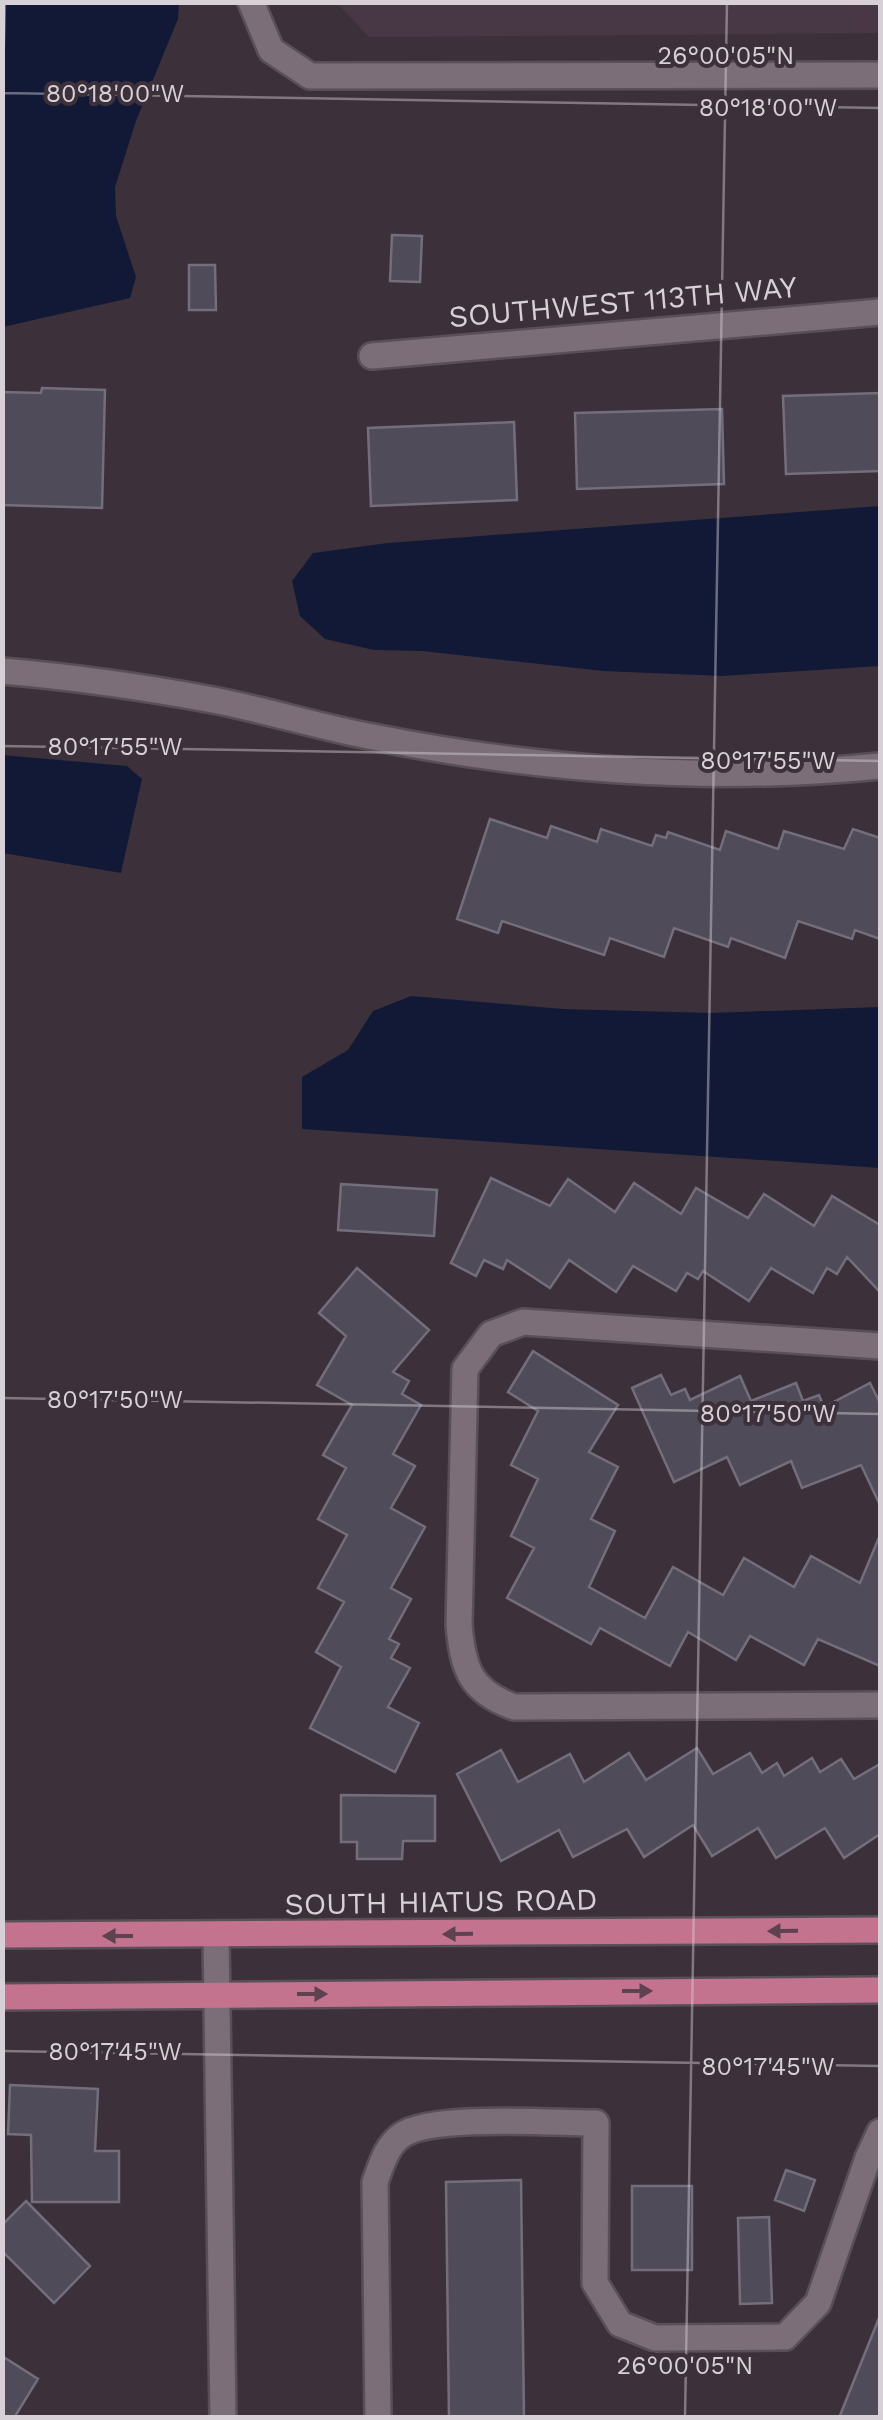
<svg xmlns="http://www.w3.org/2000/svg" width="883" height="2420" font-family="'Work Sans',sans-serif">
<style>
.built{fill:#483845}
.water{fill:#121937}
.building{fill:#504b58;stroke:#736e7c;stroke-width:2.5}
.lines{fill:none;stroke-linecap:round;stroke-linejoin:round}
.minor-casing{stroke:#595057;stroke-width:30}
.major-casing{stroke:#595057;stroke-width:30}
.minor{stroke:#7b6e79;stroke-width:25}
.major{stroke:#c4738e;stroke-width:25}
.oneway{fill:#5e424f}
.ticks{fill:none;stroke:#d7d0d6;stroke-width:2.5;stroke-opacity:0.45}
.labels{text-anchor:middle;stroke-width:8;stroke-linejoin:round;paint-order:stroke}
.street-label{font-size:30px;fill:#d7d0d6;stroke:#3c313a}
.ticks-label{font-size:25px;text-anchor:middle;fill:#d7d0d6;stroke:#3c313a;stroke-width:8;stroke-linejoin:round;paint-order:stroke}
</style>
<rect width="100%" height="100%" fill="#3c313a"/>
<path class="built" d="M 337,3 L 880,3 L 880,33 L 369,37 Z"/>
<path class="water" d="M 3,2 L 179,3 L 178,19 L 136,121 L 115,187 L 116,216 L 136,277 L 130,298 L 3,327 Z
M 880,506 L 880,666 L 722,676 L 603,671 L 422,651 L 374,650 L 325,639 L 300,616 L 292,581 L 313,553 L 388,543 Z
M 2,755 L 127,766 L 142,779 L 121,873 L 3,853 Z
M 411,996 L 563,1009 L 711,1013 L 880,1007 L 880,1168 L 302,1129 L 302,1077 L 348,1050 L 373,1011 Z"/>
<path class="building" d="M 392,235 L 422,236 L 420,282 L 390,281 Z
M 189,265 L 215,265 L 216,310 L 189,310 Z
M 42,388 L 105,390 L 102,508 L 2,505 L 2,392 L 41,393 Z
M 880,393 L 880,471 L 786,474 L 783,396 Z
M 722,409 L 724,484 L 577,489 L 575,413 Z
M 514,422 L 517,500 L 371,506 L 368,428 Z
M 490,819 L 547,838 L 551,826 L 597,842 L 601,829 L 652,846 L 656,835 L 666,838 L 668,832 L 720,850 L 726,831 L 778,849 L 784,831 L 844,849 L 853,829 L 880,838 L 880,939 L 855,930 L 852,939 L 798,921 L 785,958 L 731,938 L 728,947 L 674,928 L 664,957 L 610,938 L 604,955 L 502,921 L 498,933 L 457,919 Z
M 491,1178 L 550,1206 L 568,1179 L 615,1212 L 634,1183 L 681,1214 L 696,1188 L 748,1218 L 764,1194 L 814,1226 L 832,1196 L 880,1225 L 880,1292 L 847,1257 L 837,1274 L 827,1268 L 813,1293 L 771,1268 L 749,1301 L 703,1271 L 698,1279 L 687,1273 L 676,1291 L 633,1266 L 616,1292 L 569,1260 L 550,1288 L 507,1260 L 503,1269 L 484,1260 L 476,1276 L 451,1263 Z
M 341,1184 L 437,1190 L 434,1236 L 338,1230 Z
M 357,1268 L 429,1330 L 393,1372 L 409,1381 L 402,1394 L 421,1405 L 393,1454 L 415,1466 L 391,1508 L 425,1527 L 391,1588 L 411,1599 L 389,1639 L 399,1644 L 391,1658 L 410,1668 L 388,1707 L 419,1723 L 395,1772 L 310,1728 L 341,1667 L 316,1652 L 344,1602 L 318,1588 L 347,1535 L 318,1519 L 346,1468 L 323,1455 L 352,1405 L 317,1385 L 346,1336 L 319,1313 Z
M 533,1351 L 618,1405 L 589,1452 L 618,1467 L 591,1519 L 615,1531 L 589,1587 L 645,1618 L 673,1567 L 723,1595 L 744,1558 L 794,1587 L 811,1556 L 860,1583 L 880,1535 L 880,1666 L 818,1639 L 804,1665 L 750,1636 L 736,1660 L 688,1632 L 670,1666 L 600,1628 L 591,1644 L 507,1598 L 534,1548 L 511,1536 L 538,1479 L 511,1465 L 538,1411 L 508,1392 Z
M 661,1375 L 671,1395 L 685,1389 L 690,1400 L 740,1376 L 751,1401 L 796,1383 L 803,1401 L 819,1395 L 824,1407 L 870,1383 L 880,1403 L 880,1505 L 861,1465 L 802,1488 L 791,1461 L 740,1485 L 727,1457 L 674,1482 L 632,1388 Z
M 697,1748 L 713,1774 L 750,1753 L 762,1773 L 777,1763 L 784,1776 L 812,1758 L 820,1772 L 841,1759 L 854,1779 L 880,1764 L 880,1834 L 844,1858 L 825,1828 L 776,1858 L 758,1828 L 712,1856 L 693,1825 L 644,1857 L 627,1829 L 573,1857 L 559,1830 L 501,1861 L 457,1774 L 501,1750 L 518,1782 L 570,1754 L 584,1782 L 629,1753 L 646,1780 Z
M 341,1795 L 435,1796 L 435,1841 L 403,1841 L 402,1859 L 357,1859 L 357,1842 L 341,1842 Z
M 10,2085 L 98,2089 L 95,2151 L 119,2151 L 119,2202 L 32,2202 L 31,2135 L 8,2134 Z
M 786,2170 L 815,2180 L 804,2211 L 775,2200 Z
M 521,2180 L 524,2418 L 449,2418 L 446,2182 Z
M 632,2186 L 692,2186 L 692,2270 L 632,2270 Z
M 26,2201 L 90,2266 L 54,2303 L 2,2251 L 2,2225 Z
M 769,2217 L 772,2303 L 740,2304 L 738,2218 Z
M 879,2318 L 880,2418 L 839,2418 Z
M 2,2356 L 38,2379 L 14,2418 L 2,2418 Z"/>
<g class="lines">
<g class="minor-casing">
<path id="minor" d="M 251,2 L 271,50 L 310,76 L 880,75
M 372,356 L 880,312
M 2,671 C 73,677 143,687 213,700 C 265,710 316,726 368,736 C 536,770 710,783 880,766
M 880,1346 L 523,1322 L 491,1334 L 465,1369 L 459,1625 C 463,1669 470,1691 514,1707 L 880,1705
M 216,1936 L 223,2418
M 378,2418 L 375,2182 C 381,2166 386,2146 402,2135 C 432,2114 554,2123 596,2123 L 595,2283 L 620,2324 L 655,2338 L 785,2337 L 818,2303 L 868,2158 L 880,2132"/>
</g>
<g class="major-casing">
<path id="major" d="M 2,1935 L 880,1930
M 2,1997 L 880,1990"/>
</g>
<use href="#minor" class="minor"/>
<use href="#major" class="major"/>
</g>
<defs><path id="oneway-solid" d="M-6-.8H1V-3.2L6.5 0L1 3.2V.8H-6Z" transform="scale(2.5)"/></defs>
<g class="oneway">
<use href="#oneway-solid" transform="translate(783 1931) rotate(179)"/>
<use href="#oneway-solid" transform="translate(458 1934) rotate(179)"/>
<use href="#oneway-solid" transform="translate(118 1936) rotate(-180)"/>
<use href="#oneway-solid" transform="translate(637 1991)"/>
<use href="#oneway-solid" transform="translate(312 1994)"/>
</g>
<path class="ticks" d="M 2,93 L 880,108M 2,121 L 5,2M 2,746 L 880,761M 2,1398 L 880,1414M 2,2051 L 880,2066M 685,2418 L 727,2"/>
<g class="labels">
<g class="street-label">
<text transform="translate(623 302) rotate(-5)" y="10">SOUTHWEST 113TH WAY</text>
<text transform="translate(441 1902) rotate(-1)" y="10">SOUTH HIATUS ROAD</text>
</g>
</g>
<g class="ticks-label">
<text x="726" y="64">26°00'05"N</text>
<text x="115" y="102">80°18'00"W</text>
<text x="768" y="116">80°18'00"W</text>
<text x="115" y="755">80°17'55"W</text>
<text x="768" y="769">80°17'55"W</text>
<text x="115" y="1408">80°17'50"W</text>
<text x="768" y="1422">80°17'50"W</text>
<text x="115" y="2060">80°17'45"W</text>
<text x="768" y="2075">80°17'45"W</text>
<text x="685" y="2374">26°00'05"N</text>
</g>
<rect width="883" height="2420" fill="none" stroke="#d7d0d6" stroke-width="10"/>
</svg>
